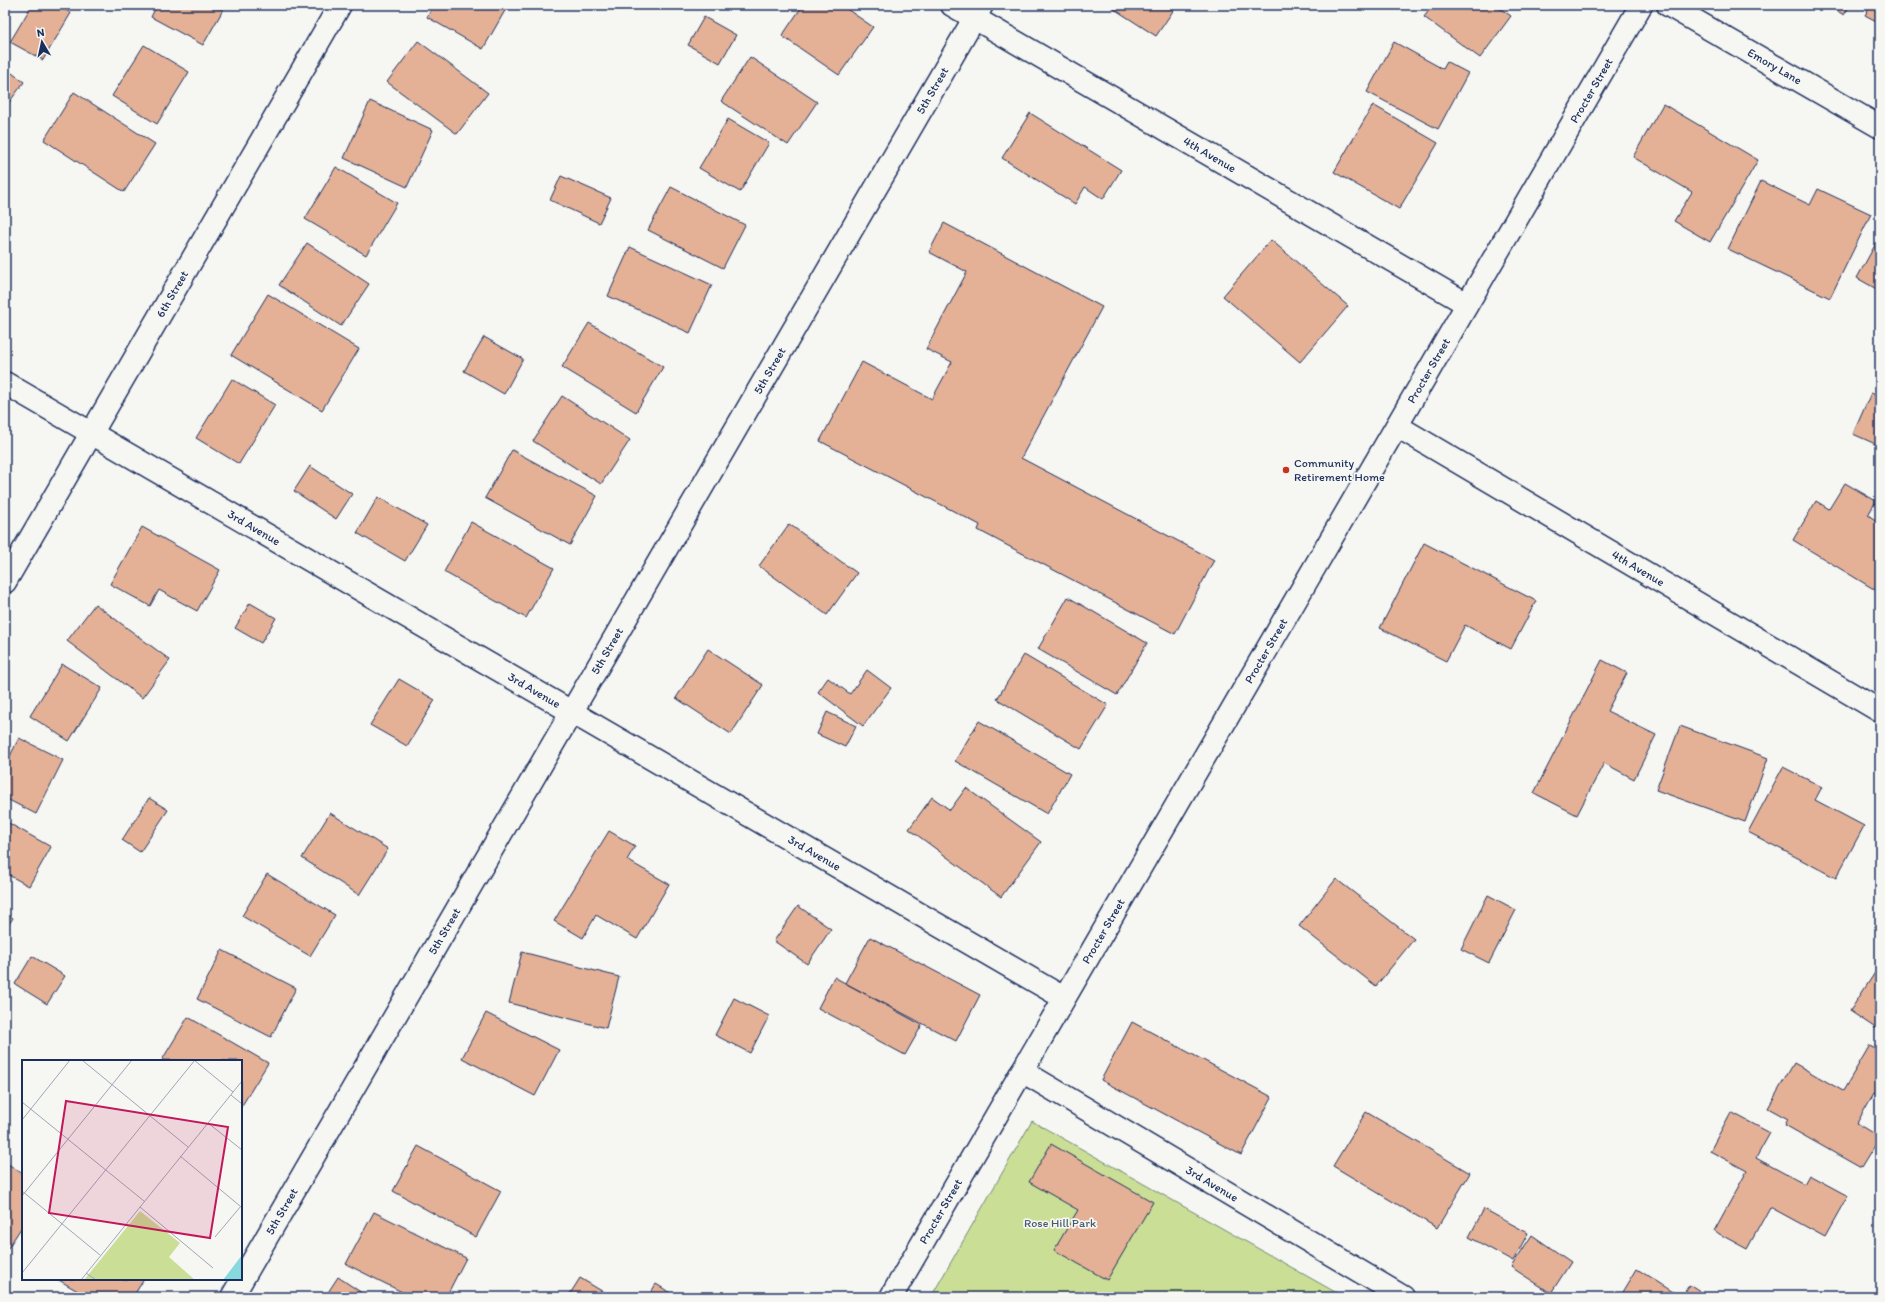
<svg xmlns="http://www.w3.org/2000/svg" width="1885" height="1302" font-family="Itim,sans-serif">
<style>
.green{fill:#cadf95;stroke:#72877a}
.building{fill:#e4b196;stroke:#1b2f5e}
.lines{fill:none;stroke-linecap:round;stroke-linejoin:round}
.minor-casing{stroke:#1b2f5e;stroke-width:25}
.tertiary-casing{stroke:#1b2f5e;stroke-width:25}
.minor{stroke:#f6f6f2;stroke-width:22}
.tertiary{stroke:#f6f6f2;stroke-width:22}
.poi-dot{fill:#c8321e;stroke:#f6f6f2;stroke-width:1.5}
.labels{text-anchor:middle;stroke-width:3.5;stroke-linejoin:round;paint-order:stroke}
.street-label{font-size:12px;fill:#1b2f5e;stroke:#f6f6f2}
.poi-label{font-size:12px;fill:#1b2f5e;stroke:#f6f6f2;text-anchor:start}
.park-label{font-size:12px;fill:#475b6c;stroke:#f6f6f2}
.inset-road{fill:none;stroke:#9ea6b7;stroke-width:1}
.view{fill:#c2185b;fill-opacity:0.15;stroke:#c2185b;stroke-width:2}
.inset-edge{fill:none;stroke:#1b2f5e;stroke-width:2}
</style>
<rect width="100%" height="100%" fill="#f6f6f2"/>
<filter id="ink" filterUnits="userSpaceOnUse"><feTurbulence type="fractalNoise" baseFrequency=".025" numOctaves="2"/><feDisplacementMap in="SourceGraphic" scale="8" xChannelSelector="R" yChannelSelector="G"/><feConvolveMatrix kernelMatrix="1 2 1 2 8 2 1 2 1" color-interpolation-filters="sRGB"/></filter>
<g filter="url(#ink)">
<path class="green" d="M 1032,1121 L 1344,1297 L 931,1297 Z"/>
<path class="building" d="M 32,5 L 57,5 L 71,13 L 43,60 L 10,42 Z
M 157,5 L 214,5 L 223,10 L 203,45 L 151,17 Z
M 434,5 L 503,5 L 507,7 L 483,49 L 427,17 Z
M 803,5 L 841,5 L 873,27 L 839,75 L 782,36 Z
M 1108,5 L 1177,5 L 1156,36 Z
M 1433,5 L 1495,5 L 1511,16 L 1480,58 L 1424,17 Z
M 1827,5 L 1850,5 L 1844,15 Z
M 1871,5 L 1880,5 L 1880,23 L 1865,15 Z
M 704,17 L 736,35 L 720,63 L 688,45 Z
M 418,41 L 488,93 L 457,134 L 387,82 Z
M 1394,42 L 1443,69 L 1447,62 L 1468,73 L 1438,129 L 1367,92 Z
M 144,45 L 189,72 L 157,124 L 112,96 Z
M 750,57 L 817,102 L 788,145 L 721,101 Z
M 5,68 L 24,82 L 5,108 Z
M 74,92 L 155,144 L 124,192 L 44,140 Z
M 370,101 L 433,130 L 407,187 L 344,158 Z
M 1663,104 L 1758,160 L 1710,242 L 1674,221 L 1692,192 L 1633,157 Z
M 1373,105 L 1438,143 L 1399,209 L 1334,172 Z
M 1030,113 L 1121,170 L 1103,199 L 1085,187 L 1075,204 L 1002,158 Z
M 728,119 L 769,143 L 740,192 L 699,168 Z
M 336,167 L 397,203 L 366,255 L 305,219 Z
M 561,176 L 611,198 L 599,223 L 550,200 Z
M 1761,181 L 1810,205 L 1818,189 L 1871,214 L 1830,298 L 1728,249 Z
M 671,187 L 745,225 L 723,268 L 648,230 Z
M 944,223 L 1102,307 L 1021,458 L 1214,560 L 1175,634 L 978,530 L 980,525 L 820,441 L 862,362 L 932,399 L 952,362 L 926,349 L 967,272 L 929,252 Z
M 1880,236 L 1880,291 L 1857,278 Z
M 1271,240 L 1348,306 L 1300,362 L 1223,296 Z
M 307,243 L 369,284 L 341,326 L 279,285 Z
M 630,247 L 712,285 L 690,333 L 608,296 Z
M 268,294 L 359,349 L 322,410 L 231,355 Z
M 589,323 L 663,367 L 636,412 L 562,367 Z
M 484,337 L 523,359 L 504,394 L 464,371 Z
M 232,379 L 275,405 L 239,464 L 196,438 Z
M 1871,393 L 1880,397 L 1880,446 L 1853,434 Z
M 562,396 L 630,440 L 601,484 L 533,441 Z
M 512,450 L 597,496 L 570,545 L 485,498 Z
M 310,466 L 352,494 L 336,519 L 294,491 Z
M 1845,483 L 1876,501 L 1868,515 L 1880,523 L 1880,586 L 1877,591 L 1793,540 L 1816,501 L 1829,509 Z
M 378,497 L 427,525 L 405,561 L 357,533 Z
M 471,522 L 554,568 L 526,618 L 444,572 Z
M 789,524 L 857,573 L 827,615 L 759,566 Z
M 142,527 L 220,570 L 197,611 L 159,590 L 150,606 L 110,584 Z
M 1424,543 L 1536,601 L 1511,649 L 1465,625 L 1446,661 L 1380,628 Z
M 1068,597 L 1147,643 L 1117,695 L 1038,649 Z
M 250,603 L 276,618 L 261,643 L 235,628 Z
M 95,604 L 170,660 L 142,698 L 67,641 Z
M 708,649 L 763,685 L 731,734 L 676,698 Z
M 1024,655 L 1108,705 L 1081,749 L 997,699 Z
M 1602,660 L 1627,673 L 1607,711 L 1656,735 L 1634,779 L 1604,763 L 1577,815 L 1534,793 Z
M 62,664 L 102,688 L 69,741 L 30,716 Z
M 867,670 L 891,688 L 863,726 L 818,692 L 828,678 L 850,694 Z
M 399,679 L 435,700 L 407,746 L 370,725 Z
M 827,712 L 856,726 L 845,747 L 817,734 Z
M 979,721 L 1070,774 L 1047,814 L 955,761 Z
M 1680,726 L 1768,758 L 1745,822 L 1656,790 Z
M 19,738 L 63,760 L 36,814 L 5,798 L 5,766 Z
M 1783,767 L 1822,787 L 1815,800 L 1864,826 L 1836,878 L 1748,832 Z
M 966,788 L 1041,842 L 1001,897 L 909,829 L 932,797 L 950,810 Z
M 149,798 L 168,810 L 140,852 L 122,840 Z
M 330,813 L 388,849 L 359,895 L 302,858 Z
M 5,821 L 51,847 L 29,886 L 5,873 Z
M 609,831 L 635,846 L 627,860 L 669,884 L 637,939 L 596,915 L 583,938 L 554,921 Z
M 267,874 L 335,915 L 310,956 L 242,916 Z
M 1336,879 L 1414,939 L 1376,986 L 1299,926 Z
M 1488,895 L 1516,910 L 1489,963 L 1461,949 Z
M 798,906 L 831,929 L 807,964 L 774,941 Z
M 5,913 L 13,918 L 5,930 Z
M 870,937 L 980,995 L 956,1041 L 845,983 Z
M 222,950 L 296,988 L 271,1037 L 197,999 Z
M 522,952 L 619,977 L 606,1028 L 509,1003 Z
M 32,956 L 65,976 L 47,1004 L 15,984 Z
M 1880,965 L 1880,1031 L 1850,1011 Z
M 834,977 L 922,1025 L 905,1055 L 818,1008 Z
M 734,998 L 769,1016 L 750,1053 L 715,1035 Z
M 486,1013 L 559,1050 L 535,1096 L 462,1058 Z
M 188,1017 L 268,1063 L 241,1107 L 241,1061 L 162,1060 Z
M 1132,1022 L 1272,1097 L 1241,1155 L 1101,1080 Z
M 1870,1045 L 1880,1051 L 1880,1096 L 1874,1093 L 1857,1123 L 1880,1137 L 1861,1168 L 1785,1125 L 1788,1119 L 1768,1108 L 1794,1063 L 1843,1091 Z
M 1366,1112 L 1470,1173 L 1437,1228 L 1333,1166 Z
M 1731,1112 L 1770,1133 L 1756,1158 L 1804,1184 L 1809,1175 L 1848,1196 L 1825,1237 L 1770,1207 L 1747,1249 L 1714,1231 L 1747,1171 L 1710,1151 Z
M 1051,1144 L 1153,1202 L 1107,1280 L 1054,1250 L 1078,1210 L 1029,1182 Z
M 418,1146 L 501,1191 L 476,1237 L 393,1191 Z
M 5,1162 L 23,1174 L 23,1225 L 8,1248 L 5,1246 Z
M 1484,1209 L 1528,1233 L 1513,1261 L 1469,1237 Z
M 374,1212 L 466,1258 L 446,1297 L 412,1297 L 346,1264 Z
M 1532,1235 L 1571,1262 L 1551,1293 L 1511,1267 Z
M 1637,1269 L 1681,1297 L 1689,1284 L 1709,1297 L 1620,1297 Z
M 338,1277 L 368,1297 L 325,1297 Z
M 580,1278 L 610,1296 L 609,1297 L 568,1297 Z
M 57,1279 L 144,1279 L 133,1297 L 88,1297 Z
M 656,1284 L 677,1297 L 648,1297 Z"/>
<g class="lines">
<g class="minor-casing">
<g id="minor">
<path id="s1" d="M 952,5 L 1467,304"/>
<path id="s2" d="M 1668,5 L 1880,127"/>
<path id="s3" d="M 5,383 L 1064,998"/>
<path id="s4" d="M 1397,426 L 1880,711"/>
<path id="s5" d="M 5,582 L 340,5"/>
<path id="s6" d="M 1022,1071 L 1403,1297"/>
<path id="s7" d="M 232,1297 L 982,5"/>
</g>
</g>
<g class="tertiary-casing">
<g id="tertiary">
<path id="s8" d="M 891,1297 L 1641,5"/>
</g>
</g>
<use href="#minor" class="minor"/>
<use href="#tertiary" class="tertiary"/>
</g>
</g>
<circle class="poi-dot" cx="1286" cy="470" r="4"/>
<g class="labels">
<g class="street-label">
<text dy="4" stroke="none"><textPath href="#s2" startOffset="123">Emory Lane</textPath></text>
<text dy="4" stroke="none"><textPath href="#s7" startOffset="1395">5th Street</textPath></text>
<text dy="4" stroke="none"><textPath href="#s8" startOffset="1395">Procter Street</textPath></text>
<text dy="4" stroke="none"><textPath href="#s1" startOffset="298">4th Avenue</textPath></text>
<text dy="4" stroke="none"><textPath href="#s5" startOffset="333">6th Street</textPath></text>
<text dy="4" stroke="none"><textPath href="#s7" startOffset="1071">5th Street</textPath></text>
<text dy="4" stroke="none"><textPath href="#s8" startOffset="1071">Procter Street</textPath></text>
<text dy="4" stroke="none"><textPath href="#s3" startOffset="288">3rd Avenue</textPath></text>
<text dy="4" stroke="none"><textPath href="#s4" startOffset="280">4th Avenue</textPath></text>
<text dy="4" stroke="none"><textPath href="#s7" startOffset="747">5th Street</textPath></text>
<text dy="4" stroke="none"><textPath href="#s8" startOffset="747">Procter Street</textPath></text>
<text dy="4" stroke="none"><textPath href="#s3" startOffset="612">3rd Avenue</textPath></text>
<text dy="4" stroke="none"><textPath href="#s3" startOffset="936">3rd Avenue</textPath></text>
<text dy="4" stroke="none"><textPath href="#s7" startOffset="423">5th Street</textPath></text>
<text dy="4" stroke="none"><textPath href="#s8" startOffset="423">Procter Street</textPath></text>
<text dy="4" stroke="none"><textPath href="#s6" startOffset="221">3rd Avenue</textPath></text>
<text dy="4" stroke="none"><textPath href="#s7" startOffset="99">5th Street</textPath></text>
<text dy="4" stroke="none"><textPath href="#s8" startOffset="99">Procter Street</textPath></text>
</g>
<g class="poi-label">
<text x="1294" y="467">Community<tspan x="1294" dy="14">Retirement Home</tspan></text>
</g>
<g class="park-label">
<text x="1060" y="1227">Rose Hill Park</text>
</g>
</g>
<g transform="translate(22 1060)">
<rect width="220" height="220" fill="#f6f6f2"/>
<path d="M 118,151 L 158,183 L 147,197 L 173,220 L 62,220 Z" fill="#cadf95"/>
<path d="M 220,195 L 220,220 L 201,220 Z" fill="#88d9de"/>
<path class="inset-road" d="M 60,0 L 166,87M 172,0 L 211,32M 209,35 L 220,44M 0,42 L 122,141M 0,60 L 48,0M 186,63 L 220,90M 158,96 L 218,146M 0,131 L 78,195M 0,136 L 110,0M 118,147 L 191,208M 193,177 L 219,146M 0,213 L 173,0M 64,213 L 74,220M 59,220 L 220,21"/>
<path class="view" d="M 44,41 L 206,67 L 188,178 L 27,153 Z"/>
<rect width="220" height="220" class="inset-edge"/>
</g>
<rect width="1885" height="1302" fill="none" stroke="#f6f6f2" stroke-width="20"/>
<rect x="10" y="10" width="1865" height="1282" fill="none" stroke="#1b2f5e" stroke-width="1.5" filter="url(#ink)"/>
<g transform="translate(42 42) rotate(351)" stroke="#f6f6f2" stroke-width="3" paint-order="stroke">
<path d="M0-3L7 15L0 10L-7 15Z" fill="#1b2f5e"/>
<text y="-6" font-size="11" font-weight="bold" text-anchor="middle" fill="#1b2f5e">N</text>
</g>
</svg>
